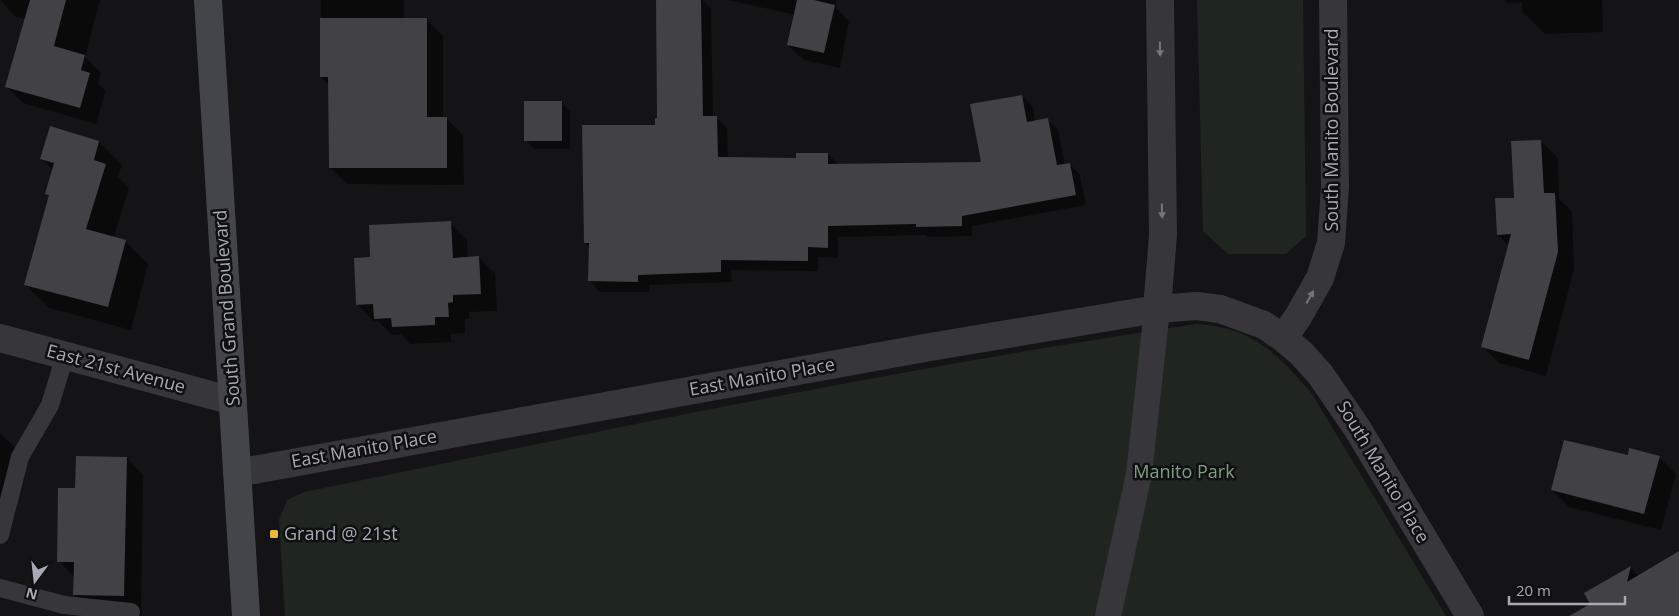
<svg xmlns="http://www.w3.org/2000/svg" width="1679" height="616" font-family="'Open Sans',sans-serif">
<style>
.green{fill:#1f2620}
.shadow{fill:#0007}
.building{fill:#414146}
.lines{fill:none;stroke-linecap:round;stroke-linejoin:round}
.service{stroke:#36363b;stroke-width:18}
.pedestrian{stroke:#36363b;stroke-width:26}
.minor{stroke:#36363b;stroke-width:28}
.secondary{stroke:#44454b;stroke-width:28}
.oneway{fill:#74767e}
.poi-dot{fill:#e6bb3c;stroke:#100f11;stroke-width:2}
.labels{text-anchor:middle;stroke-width:5;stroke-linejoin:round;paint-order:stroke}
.street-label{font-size:18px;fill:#a7aab5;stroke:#100f11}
.park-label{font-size:18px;fill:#7f9f84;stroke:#100f11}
.poi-label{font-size:18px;fill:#a7aab5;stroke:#100f11;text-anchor:start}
</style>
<rect width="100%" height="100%" fill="#141416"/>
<path class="green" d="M 1197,0 L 1303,0 L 1306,236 L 1286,254 L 1228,254 L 1203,231 Z
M 1197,324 C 1253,328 1277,353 1312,394 L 1446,616 L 285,616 L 279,520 L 287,500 L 304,492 C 601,431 898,368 1197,324 Z"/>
<path class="shadow" d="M 0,0 L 100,0 L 85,57 L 101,73 L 98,83 L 106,91 L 96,124 L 23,103 L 6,86 L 26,19 L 16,17 Z
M 321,0 L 404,0 L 404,19 L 426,19 L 443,36 L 443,118 L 446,118 L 463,135 L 464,185 L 347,184 L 330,168 L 329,85 L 321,77 Z
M 657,0 L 702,0 L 711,9 L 713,117 L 716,117 L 727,128 L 728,159 L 798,159 L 828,154 L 839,165 L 982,163 L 1022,96 L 1033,107 L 1035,122 L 1048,120 L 1058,130 L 1065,165 L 1070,164 L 1080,175 L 1086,205 L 972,226 L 972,236 L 928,237 L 925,235 L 838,237 L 838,258 L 818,257 L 818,271 L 731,270 L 732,282 L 649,285 L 649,292 L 600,292 L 590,281 L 590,248 L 585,243 L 657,126 L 658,119 Z
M 729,0 L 836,0 L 836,8 L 849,21 L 840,68 L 804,60 L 788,45 L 795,15 Z
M 1505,0 L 1602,0 L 1603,32 L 1545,34 L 1522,11 L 1522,2 L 1508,3 Z
M 561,102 L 570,111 L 570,149 L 534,149 L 526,140 Z
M 1541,141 L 1558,158 L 1559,199 L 1572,211 L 1574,269 L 1546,376 L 1499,363 L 1483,347 L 1509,246 L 1498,235 L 1516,199 Z
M 99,142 L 122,165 L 118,177 L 129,188 L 114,237 L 125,241 L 148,264 L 131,330 L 49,308 L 26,285 L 50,196 L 47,193 L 53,170 L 42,159 Z
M 450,223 L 467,240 L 468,258 L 479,257 L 495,274 L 497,311 L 469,312 L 469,319 L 465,319 L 465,333 L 451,334 L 451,342 L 410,344 L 401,334 L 392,335 L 378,321 L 374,321 L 357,304 L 372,258 Z
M 0,433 L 21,454 L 0,525 Z
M 1659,457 L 1676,474 L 1661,530 L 1569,507 L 1552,490 Z
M 127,458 L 143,475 L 141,616 L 91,612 L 74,595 L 74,577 L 59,561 Z
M 1679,553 L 1679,616 L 1599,616 L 1586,594 L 1631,568 L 1639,576 Z"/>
<path class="building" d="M 30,0 L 66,0 L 54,46 L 85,55 L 81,70 L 90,73 L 80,108 L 5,87 Z
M 656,0 L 701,0 L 703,116 L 717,116 L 718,157 L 796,158 L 796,153 L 828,153 L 828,164 L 981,162 L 970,104 L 1022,95 L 1027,122 L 1048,118 L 1057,165 L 1070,163 L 1076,195 L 962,216 L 962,226 L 916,227 L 916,224 L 828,226 L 828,248 L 808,247 L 808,261 L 721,260 L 721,272 L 638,275 L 638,282 L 588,281 L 589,243 L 584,243 L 582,125 L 655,125 L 655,118 L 657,118 Z
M 797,0 L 814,0 L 835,5 L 824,53 L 787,45 Z
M 320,18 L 427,18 L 427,117 L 447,117 L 447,168 L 329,168 L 328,77 L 320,77 Z
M 524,101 L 562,101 L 562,141 L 524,141 Z
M 50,126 L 99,141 L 94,160 L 106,164 L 86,229 L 126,240 L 108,307 L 24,285 L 49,195 L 45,194 L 54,163 L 40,159 Z
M 1541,140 L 1544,193 L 1555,193 L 1558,252 L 1529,360 L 1481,347 L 1511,234 L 1497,235 L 1495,198 L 1514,198 L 1511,141 Z
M 451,221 L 453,258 L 479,256 L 481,294 L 453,295 L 453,302 L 448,303 L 449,317 L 435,317 L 435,325 L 392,327 L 391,318 L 374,319 L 373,304 L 356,305 L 354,258 L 370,257 L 369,225 Z
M 1564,440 L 1628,455 L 1629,448 L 1660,456 L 1644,514 L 1551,490 Z
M 76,456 L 127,457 L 124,596 L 73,595 L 74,562 L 57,562 L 58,488 L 75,488 Z
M 1679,551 L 1679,616 L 1569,616 L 1590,604 L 1584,593 L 1631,566 L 1627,582 Z"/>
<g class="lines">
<path class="service" d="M 0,535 L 20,457 L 50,405 L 65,356
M 0,588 L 64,605 L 131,612"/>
<path class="pedestrian" d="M 1108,616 L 1139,474 L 1157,309"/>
<path class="minor" d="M 1157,309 L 1163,235 L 1160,0
M 0,338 L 233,401
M 1283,338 L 1298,317 L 1320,278 L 1331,243 L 1335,187 L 1333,0
M 237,473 L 930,347 L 1157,309 L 1197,306 L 1220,309 L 1264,325 L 1283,338 L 1301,353 L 1320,374 L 1357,428 L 1470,616"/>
<path class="secondary" d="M 208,0 L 246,616"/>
</g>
<defs><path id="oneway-solid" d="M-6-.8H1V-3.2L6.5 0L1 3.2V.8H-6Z" transform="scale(1.25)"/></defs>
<g class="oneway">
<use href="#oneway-solid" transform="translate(1160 49) rotate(89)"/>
<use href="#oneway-solid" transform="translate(1162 211) rotate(89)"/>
<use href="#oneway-solid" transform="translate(1310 297) rotate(-61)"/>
</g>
<rect class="poi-dot" x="269" y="529" width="10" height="10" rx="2.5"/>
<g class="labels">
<g class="street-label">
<text transform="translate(1332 130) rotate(-90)" y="6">South Manito Boulevard</text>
<text transform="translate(227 308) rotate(-94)" y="6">South Grand Boulevard</text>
<text transform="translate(116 369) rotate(15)" y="6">East 21st Avenue</text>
<text transform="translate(762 377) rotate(-10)" y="6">East Manito Place</text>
<text transform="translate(364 449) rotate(-10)" y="6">East Manito Place</text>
<text transform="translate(1383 472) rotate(59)" y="6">South Manito Place</text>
</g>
<g class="park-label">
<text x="1184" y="478">Manito Park</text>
</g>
<g class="poi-label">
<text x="284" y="540">Grand @ 21st</text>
</g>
</g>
<g transform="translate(35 581) rotate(195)" stroke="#100f11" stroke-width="4" paint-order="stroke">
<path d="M0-4L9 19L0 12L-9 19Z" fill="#a7aab5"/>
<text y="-8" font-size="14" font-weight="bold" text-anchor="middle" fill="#a7aab5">N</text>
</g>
<path d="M1509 596v8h116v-8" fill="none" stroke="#a7aab5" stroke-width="2.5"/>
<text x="1516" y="596" font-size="15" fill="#a7aab5" stroke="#100f11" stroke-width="4" paint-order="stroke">20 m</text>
</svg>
